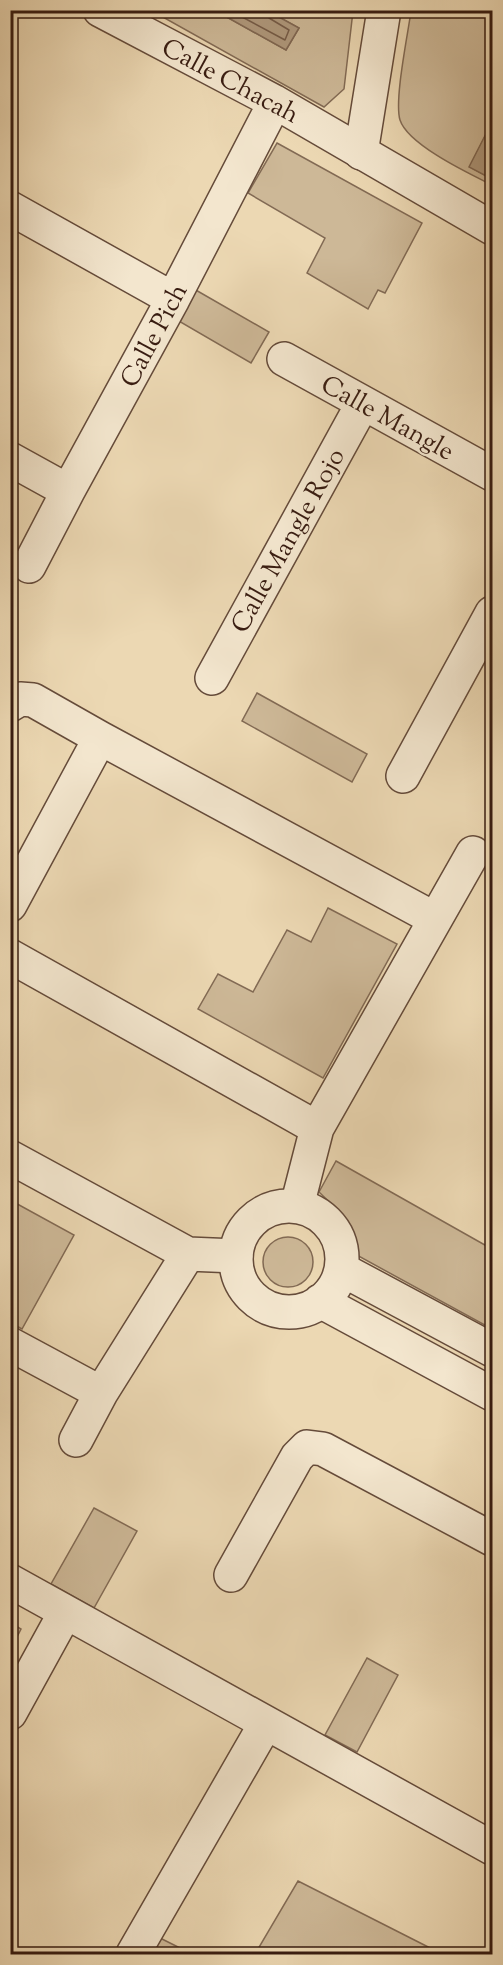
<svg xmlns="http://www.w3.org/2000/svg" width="503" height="1965" font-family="'Sorts Mill Goudy',serif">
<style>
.green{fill:#cdb897;stroke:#826a54;stroke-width:1.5}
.water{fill:#af987c;stroke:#7f6651;stroke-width:1.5}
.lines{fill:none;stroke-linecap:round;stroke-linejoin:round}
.shore{stroke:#745a46;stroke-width:1.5}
.minor-casing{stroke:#654b3a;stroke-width:36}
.tertiary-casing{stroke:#654b3a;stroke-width:36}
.minor{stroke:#f3e6ce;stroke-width:33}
.tertiary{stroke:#f3e6ce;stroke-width:33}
.labels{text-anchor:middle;stroke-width:4.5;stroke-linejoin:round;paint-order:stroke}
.street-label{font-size:26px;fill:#381c11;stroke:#f3e6ce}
</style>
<rect width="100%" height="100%" fill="#ecd8b3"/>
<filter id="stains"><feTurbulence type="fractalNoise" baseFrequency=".00333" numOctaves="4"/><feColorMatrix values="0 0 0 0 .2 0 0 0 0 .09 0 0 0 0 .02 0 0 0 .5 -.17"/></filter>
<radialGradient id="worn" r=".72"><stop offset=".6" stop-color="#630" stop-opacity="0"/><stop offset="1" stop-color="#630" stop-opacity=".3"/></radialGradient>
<path class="green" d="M 152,11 L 216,11 L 286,50 L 299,28 L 268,11 L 353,11 L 344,89 L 324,107 Z
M 411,11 L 492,11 L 492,122 L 470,167 L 490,178 L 492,174 L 492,185 C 470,174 408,145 400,120 C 394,100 408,34 411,11 Z
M 277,143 L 422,223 L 385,293 L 378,290 L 368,309 L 307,273 L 325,238 L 248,193 Z
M 194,289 L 269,332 L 251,363 L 177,320 Z
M 257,693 L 367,754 L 352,782 L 242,721 Z
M 328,908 L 397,944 L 323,1078 L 198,1009 L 218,974 L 253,992 L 287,930 L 311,942 Z
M 336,1161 L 492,1249 L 492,1329 L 353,1253 C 347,1223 342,1213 319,1192 Z
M 10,1200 L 74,1235 L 22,1329 L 11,1323 Z
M263 1262a25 25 0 1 1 50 0a25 25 0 1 1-50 0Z
M 94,1508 L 137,1531 L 94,1608 L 51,1584 Z
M 11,1623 L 21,1629 L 11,1649 Z
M 367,1658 L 398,1675 L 357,1752 L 325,1735 Z
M 298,1881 L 442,1954 L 255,1954 Z
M 160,1938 L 192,1954 L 150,1954 Z"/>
<path class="water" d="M 216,11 L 268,11 L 299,28 L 286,50 Z
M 492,122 L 492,174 L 490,178 L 469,167 Z"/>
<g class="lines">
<path class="shore" d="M 229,10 L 285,40 L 289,30 L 269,18 L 266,10"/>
<g class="minor-casing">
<path id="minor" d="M 100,10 L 275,102 L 492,228
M 10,208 L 173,299
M 284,359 L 492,474
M 10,459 L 68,491
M 29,566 L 68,491 L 173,299 L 275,102
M 212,678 L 363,403
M 10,705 L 20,699 L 33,700 L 100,738 L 435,919
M 403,776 L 492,613
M 10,905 L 100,738
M 10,956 L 317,1128
M 10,1157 L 188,1254 L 236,1256
M 297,1206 L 317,1128 L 473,853
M 10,1344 L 101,1393
M 76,1440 L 101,1393 L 188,1254
M 231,1575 L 297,1457 L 307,1447 L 323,1449 L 492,1539
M 10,1581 L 492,1848
M 10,1713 L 65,1613
M 133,1954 L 266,1723"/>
</g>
<g class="tertiary-casing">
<path id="tertiary" d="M 361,153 L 384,10
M236 1259a53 53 0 1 1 106 0a53 53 0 1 1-106 0Z
M 341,1269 L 492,1350
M 320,1301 L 492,1394"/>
</g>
<use href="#minor" class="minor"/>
<use href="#tertiary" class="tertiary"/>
</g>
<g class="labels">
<g class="street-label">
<text transform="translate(231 80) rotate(28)" y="9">Calle Chacah</text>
<text transform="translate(153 335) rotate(-62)" y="9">Calle Pich</text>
<text transform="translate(388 417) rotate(29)" y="9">Calle Mangle</text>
<text transform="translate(287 540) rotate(-61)" y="9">Calle Mangle Rojo</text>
</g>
</g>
<rect width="503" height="1965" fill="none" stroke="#ecd8b3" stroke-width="36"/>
<rect x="12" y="12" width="479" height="1941" fill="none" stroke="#381c11" stroke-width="3"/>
<rect x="18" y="18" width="467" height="1929" fill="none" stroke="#381c11" stroke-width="1.5"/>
<rect width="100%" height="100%" filter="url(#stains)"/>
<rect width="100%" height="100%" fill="url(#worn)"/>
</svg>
